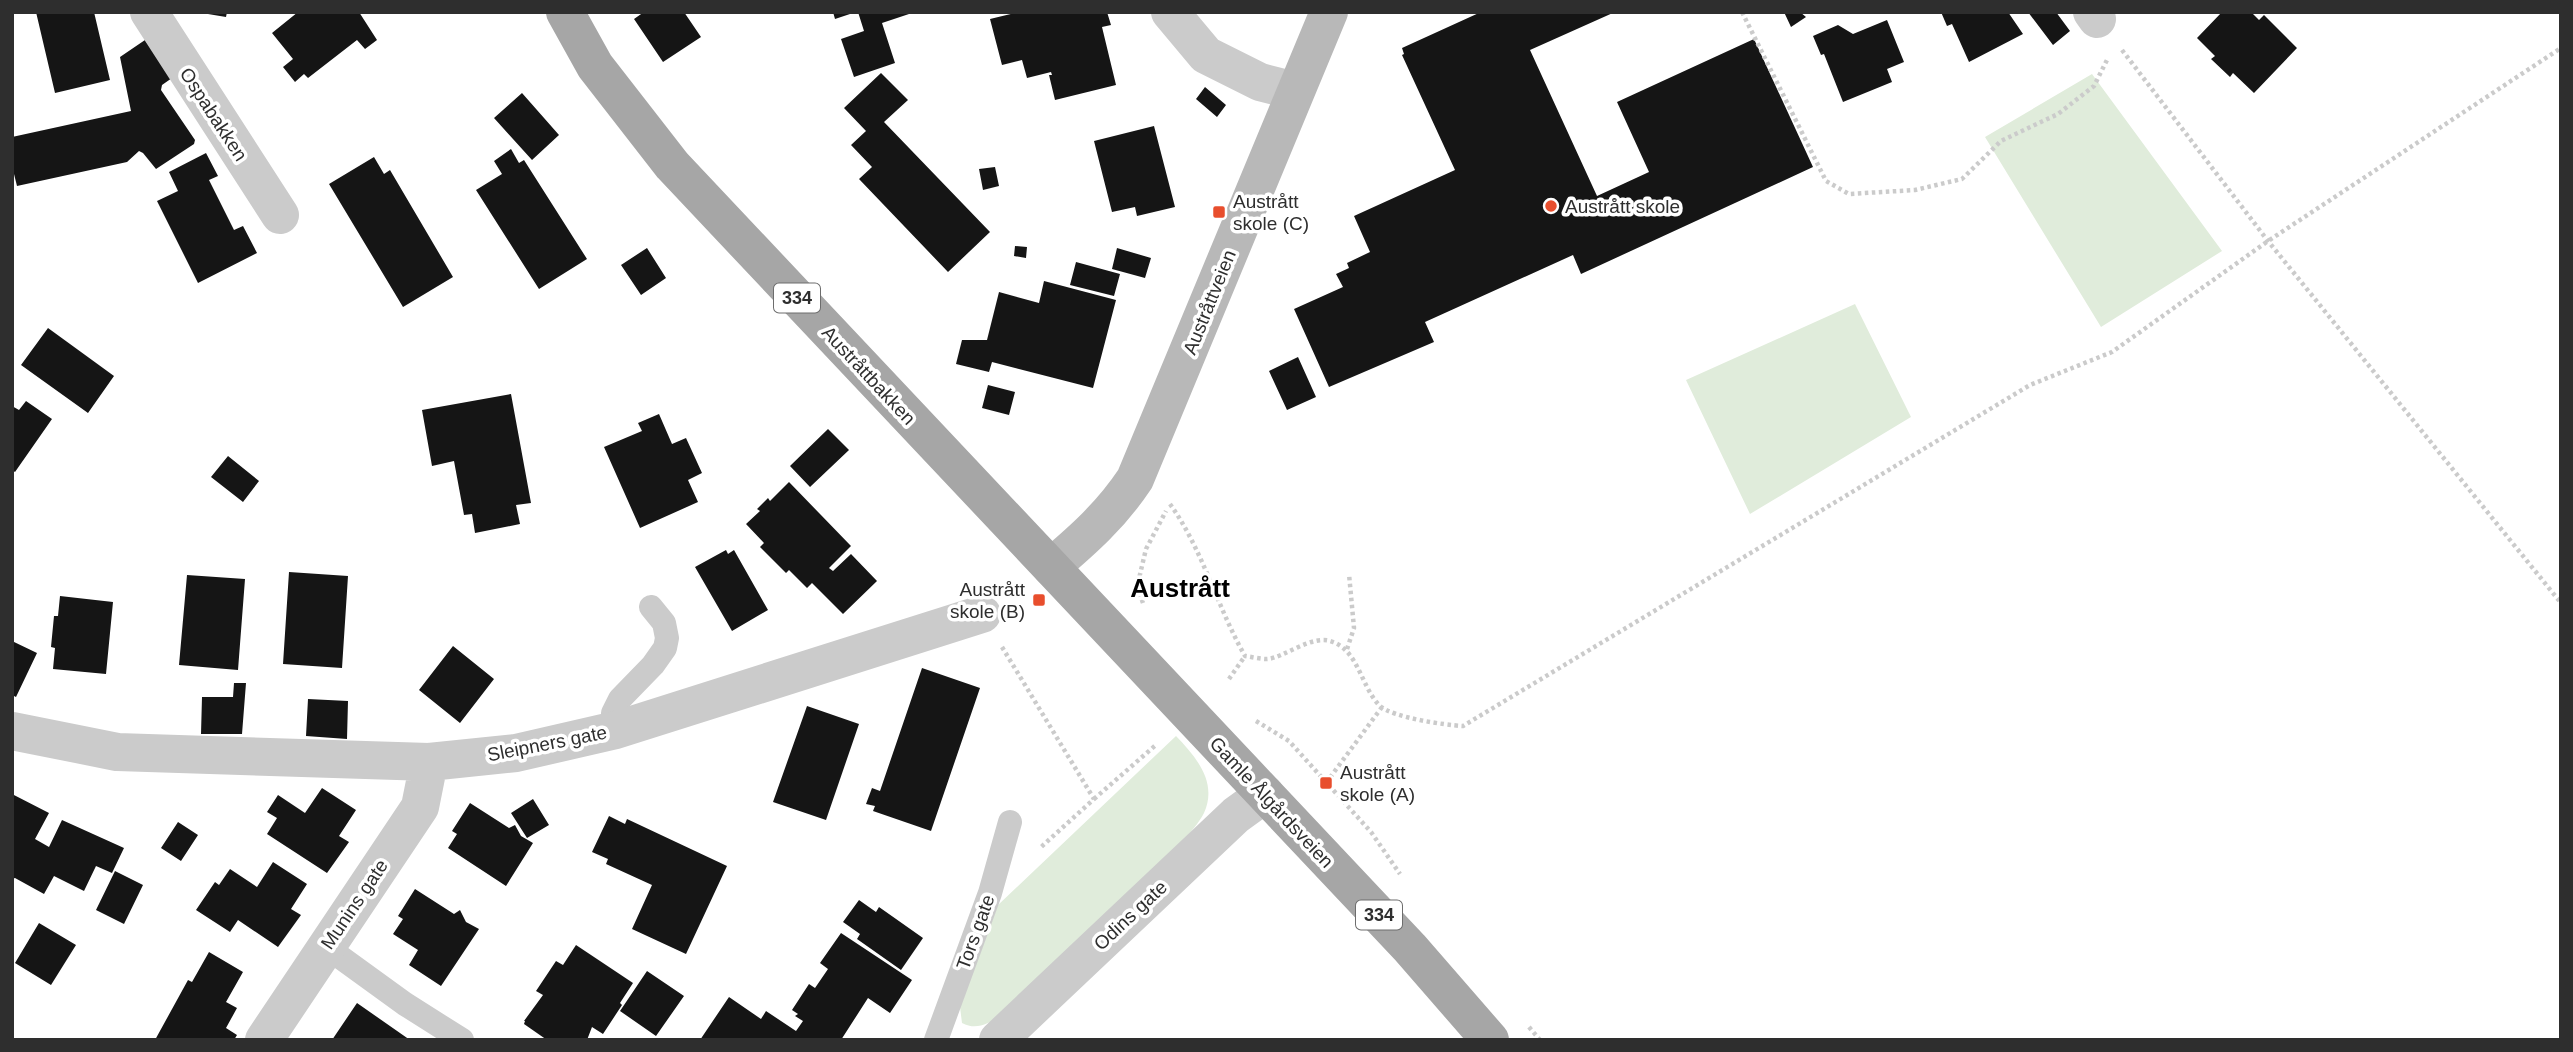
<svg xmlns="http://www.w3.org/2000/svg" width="2573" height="1052" font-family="Helvetica,sans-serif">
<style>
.green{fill:#e0ecdb}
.building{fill:#151515}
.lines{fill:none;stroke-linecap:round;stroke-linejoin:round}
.path{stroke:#cbcbcb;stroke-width:4.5;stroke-dasharray:3.5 3.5;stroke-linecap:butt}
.lane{stroke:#cbcbcb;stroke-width:24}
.street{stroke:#cbcbcb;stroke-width:38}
.secondary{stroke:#b8b8b8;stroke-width:38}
.primary{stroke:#a6a6a6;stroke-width:38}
.poi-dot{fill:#e84e2d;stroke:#fff;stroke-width:2.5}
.labels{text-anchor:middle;stroke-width:7;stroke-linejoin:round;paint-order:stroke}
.shield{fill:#fff;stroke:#6d6d6d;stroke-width:2}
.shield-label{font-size:18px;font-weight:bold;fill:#2e2e2e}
.street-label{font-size:19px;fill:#2e2e2e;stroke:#fff}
.poi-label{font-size:19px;fill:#2e2e2e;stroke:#fff;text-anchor:start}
.district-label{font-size:26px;font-weight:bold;fill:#000;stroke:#fff}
</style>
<rect width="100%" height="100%" fill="#fff"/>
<path class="green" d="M 2092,74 L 2222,251 L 2101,327 L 1985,137 Z
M 1855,304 L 1911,417 L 1750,514 L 1686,380 Z
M 1176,736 C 1196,757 1218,782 1204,813 C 1199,823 1190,832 1184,841 L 1007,1012 C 991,1021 979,1032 962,1023 L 960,1007 L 998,905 Z"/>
<path class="building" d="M 36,12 L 94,12 L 110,80 L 55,93 Z
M 196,12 L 227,12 L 226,17 Z
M 298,12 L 359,12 L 377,40 L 365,49 L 357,40 L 308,78 L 304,74 L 295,82 L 283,67 L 293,59 L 272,33 Z
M 644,12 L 684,12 L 701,37 L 663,62 L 634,19 Z
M 833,12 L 853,12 L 853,13 L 835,19 Z
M 858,12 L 912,13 L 882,23 L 895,63 L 854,77 L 841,39 L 864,31 Z
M 1019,12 L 1107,12 L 1111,25 L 1102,27 L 1116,85 L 1055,100 L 1049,75 L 1052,75 L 1051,72 L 1027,78 L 1022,60 L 1002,65 L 990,19 Z
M 1481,12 L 1615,12 L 1530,50 L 1597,196 L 1649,172 L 1617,102 L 1754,39 L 1813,167 L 1581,274 L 1573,255 L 1425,322 L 1434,342 L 1329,387 L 1294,309 L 1343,287 L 1336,274 L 1349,268 L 1347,263 L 1370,252 L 1354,216 L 1455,170 L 1402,55 L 1404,54 L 1402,48 Z
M 1784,12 L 1800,12 L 1806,17 L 1791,27 Z
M 1941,12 L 2008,12 L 2023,34 L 1969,62 L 1952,24 L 1947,26 Z
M 2028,12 L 2056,12 L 2070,31 L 2053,45 Z
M 2222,12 L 2251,12 L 2259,20 L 2264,15 L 2297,48 L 2254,93 L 2233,73 L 2230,77 L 2211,59 L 2215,56 L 2197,38 Z
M 1887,20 L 1904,62 L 1887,69 L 1892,82 L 1843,102 L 1824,54 L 1821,55 L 1813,36 L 1838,25 L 1853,34 Z
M 145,40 L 172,78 L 162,85 L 161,90 L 195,140 L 194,144 L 156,169 L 143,153 L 139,151 L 127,162 L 17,186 L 12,166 L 12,137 L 131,111 L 120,57 Z
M 881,73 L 908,100 L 884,122 L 990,232 L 948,272 L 859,179 L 872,167 L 851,145 L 866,131 L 844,108 Z
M 1205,87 L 1226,105 L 1217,117 L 1196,99 Z
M 522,93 L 559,135 L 532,160 L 494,118 Z
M 1154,126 L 1175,207 L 1137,216 L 1135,207 L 1112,212 L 1094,141 Z
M 511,149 L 519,163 L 524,160 L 587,259 L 539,289 L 476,190 L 502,174 L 494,161 Z
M 206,153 L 218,176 L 209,180 L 234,230 L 243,226 L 257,253 L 198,283 L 157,201 L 178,191 L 169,172 Z
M 374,157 L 384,174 L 390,170 L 453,277 L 403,307 L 329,184 Z
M 995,167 L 999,186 L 983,190 L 979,169 Z
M 1015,246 L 1027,247 L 1026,258 L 1014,256 Z
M 647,248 L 666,278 L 641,295 L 621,265 Z
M 1117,248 L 1151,258 L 1145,278 L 1112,269 Z
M 1076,262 L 1120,274 L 1114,296 L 1070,285 Z
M 1044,281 L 1116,300 L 1093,388 L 992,362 L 989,372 L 956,364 L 962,340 L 987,340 L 999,292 L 1039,303 Z
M 48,328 L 114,376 L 88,413 L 21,365 Z
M 1298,357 L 1316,397 L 1287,410 L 1269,371 Z
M 988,385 L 1015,392 L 1009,415 L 982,408 Z
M 511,394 L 531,503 L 516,505 L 520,524 L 475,533 L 472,514 L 464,515 L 454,461 L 432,466 L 422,410 Z
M 26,401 L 52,419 L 15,472 L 12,470 L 12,406 L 19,410 Z
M 659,414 L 672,444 L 686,438 L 702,473 L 688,480 L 698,502 L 640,528 L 604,447 L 642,431 L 638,423 Z
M 828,429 L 849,450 L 810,487 L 790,466 Z
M 228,456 L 259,481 L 243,502 L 211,477 Z
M 789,482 L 851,546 L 829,568 L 833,571 L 851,554 L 877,581 L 843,614 L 812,583 L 807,588 L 789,570 L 786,573 L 760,547 L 764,543 L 746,524 L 760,511 L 757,509 L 768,498 L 770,501 Z
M 726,550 L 728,554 L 734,550 L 768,610 L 732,631 L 695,567 Z
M 289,572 L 348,576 L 342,668 L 283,664 Z
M 187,575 L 245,579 L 238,670 L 179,665 Z
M 60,596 L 113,602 L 106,674 L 53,669 L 55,648 L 51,647 L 54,616 L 58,616 Z
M 12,641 L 37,653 L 16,697 L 12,695 Z
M 453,646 L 494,679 L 460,723 L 419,690 Z
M 922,668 L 980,688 L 931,831 L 873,811 L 875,806 L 866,804 L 872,788 L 880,791 Z
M 234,683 L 246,683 L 242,734 L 201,734 L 202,697 L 233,697 Z
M 308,699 L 348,701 L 347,739 L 306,736 Z
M 807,706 L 859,724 L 826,820 L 773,802 Z
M 322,788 L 356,810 L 339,836 L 349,842 L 327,873 L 267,834 L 277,818 L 267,812 L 278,795 L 305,813 Z
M 12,794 L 49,813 L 35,839 L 49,847 L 62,820 L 124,848 L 112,873 L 96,866 L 84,891 L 54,876 L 44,894 L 15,878 L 12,879 Z
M 533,799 L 549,825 L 527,838 L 511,813 Z
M 470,803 L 509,828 L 515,825 L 521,836 L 533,843 L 506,886 L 448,848 L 457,834 L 452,831 Z
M 609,816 L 625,824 L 627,819 L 727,866 L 686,954 L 632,929 L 652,885 L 606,864 L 608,859 L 592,852 Z
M 178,822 L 198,835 L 181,861 L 161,848 Z
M 273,862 L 307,884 L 291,909 L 301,915 L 278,947 L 238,920 L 230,932 L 196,910 L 215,882 L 219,885 L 230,869 L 257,887 Z
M 115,871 L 143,885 L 124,924 L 96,910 Z
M 415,889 L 454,914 L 460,910 L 466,922 L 479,929 L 441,986 L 409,965 L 418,950 L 393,934 L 403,919 L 398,916 Z
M 859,900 L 876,912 L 879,907 L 923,938 L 901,970 L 857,939 L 860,934 L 843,922 Z
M 39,923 L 76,945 L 51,985 L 15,963 Z
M 841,933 L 912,980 L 890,1013 L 868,998 L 841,1040 L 700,1040 L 729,997 L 761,1019 L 766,1011 L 796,1031 L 803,1021 L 795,1016 L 798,1014 L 792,1010 L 809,984 L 815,988 L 828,969 L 820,963 Z
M 576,945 L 633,983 L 620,1003 L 622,1005 L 603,1034 L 592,1027 L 587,1040 L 547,1040 L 524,1024 L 525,1021 L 524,1021 L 543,995 L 536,991 L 556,961 L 563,965 Z
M 209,952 L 243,972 L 226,1002 L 237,1008 L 226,1028 L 237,1035 L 234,1040 L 155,1040 L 188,980 L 192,982 Z
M 647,971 L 684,996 L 656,1036 L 620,1011 Z
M 357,1003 L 410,1040 L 332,1040 Z"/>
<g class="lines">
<path class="path" d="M 1742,12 L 1826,181 L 1849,194 L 1915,190 L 1962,179 L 2001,141 L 2058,114 L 2094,86 L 2108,58
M 2122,50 L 2268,241 L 2561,603
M 1170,504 C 1203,550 1217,607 1245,656 C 1252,657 1260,659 1267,659 C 1284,658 1313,633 1333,642 C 1359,652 1361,687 1380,706 C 1394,718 1445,725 1463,726 L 2030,385 L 2112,352 L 2268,241 L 2561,48
M 1143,603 L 1137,587 L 1146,549 L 1166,511
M 1002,647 L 1094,799 L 1040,848
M 1347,649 L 1354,628 L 1349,574
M 1229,679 L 1245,656
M 1256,721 L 1289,741 L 1371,832 L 1400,874
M 1326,783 L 1382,707
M 1094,799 L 1157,744
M 1529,1027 L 1540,1040"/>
<path class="lane" d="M 616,730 L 613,713 L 620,699 L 653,665 L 665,648 L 667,638 L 664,623 L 651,607
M 325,946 L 405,1004 L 462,1040
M 936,1040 L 990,893 L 1010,822"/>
<path class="street" d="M 149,12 L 280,215
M 1170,12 L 1206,55 L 1260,82 L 1295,91
M 2092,12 L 2097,19
M 12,731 L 117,752 L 429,762 L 516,753 L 616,730 L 982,614
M 264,1040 L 420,807 L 429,762
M 998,1040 L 1236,815 L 1265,794"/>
<path class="secondary" d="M 1051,567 C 1084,539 1111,515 1135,479 L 1329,12"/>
<path class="primary" d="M 565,12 L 595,66 L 672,165 L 1410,948 L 1490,1040"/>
</g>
<g class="poi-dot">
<circle cx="1551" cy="206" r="7"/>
<rect x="1212" y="205" width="14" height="14" rx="3.5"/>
<rect x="1032" y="593" width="14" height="14" rx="3.5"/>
<rect x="1319" y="776" width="14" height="14" rx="3.5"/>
</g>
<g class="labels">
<g class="shield">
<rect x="774" y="283.5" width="46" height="29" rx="5"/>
<rect x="1356" y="900.5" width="46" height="29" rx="5"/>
</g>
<g class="shield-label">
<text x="797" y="304">334</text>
<text x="1379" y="921">334</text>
</g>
<g class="street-label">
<text transform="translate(214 114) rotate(57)" y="7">Ospabakken</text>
<text transform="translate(1209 302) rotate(-68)" y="7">Austråttveien</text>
<text transform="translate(869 375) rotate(47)" y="7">Austråttbakken</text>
<text transform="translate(547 743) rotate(-11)" y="7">Sleipners gate</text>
<text transform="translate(1272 802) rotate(47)" y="7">Gamle Ålgårdsveien</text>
<text transform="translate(354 904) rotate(-56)" y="7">Munins gate</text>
<text transform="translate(1130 915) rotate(-43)" y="7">Odins gate</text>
<text transform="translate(975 932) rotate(-70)" y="7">Tors gate</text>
</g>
<g class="poi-label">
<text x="1233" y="208">Austrått<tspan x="1233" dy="22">skole (C)</tspan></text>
<text x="1565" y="213">Austrått skole</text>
<text x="1025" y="596" text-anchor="end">Austrått<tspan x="1025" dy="22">skole (B)</tspan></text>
<text x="1340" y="779">Austrått<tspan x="1340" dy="22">skole (A)</tspan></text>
</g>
<g class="district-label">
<text x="1180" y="597">Austrått</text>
</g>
</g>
<rect width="2573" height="1052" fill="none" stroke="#2e2e2e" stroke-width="28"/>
</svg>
